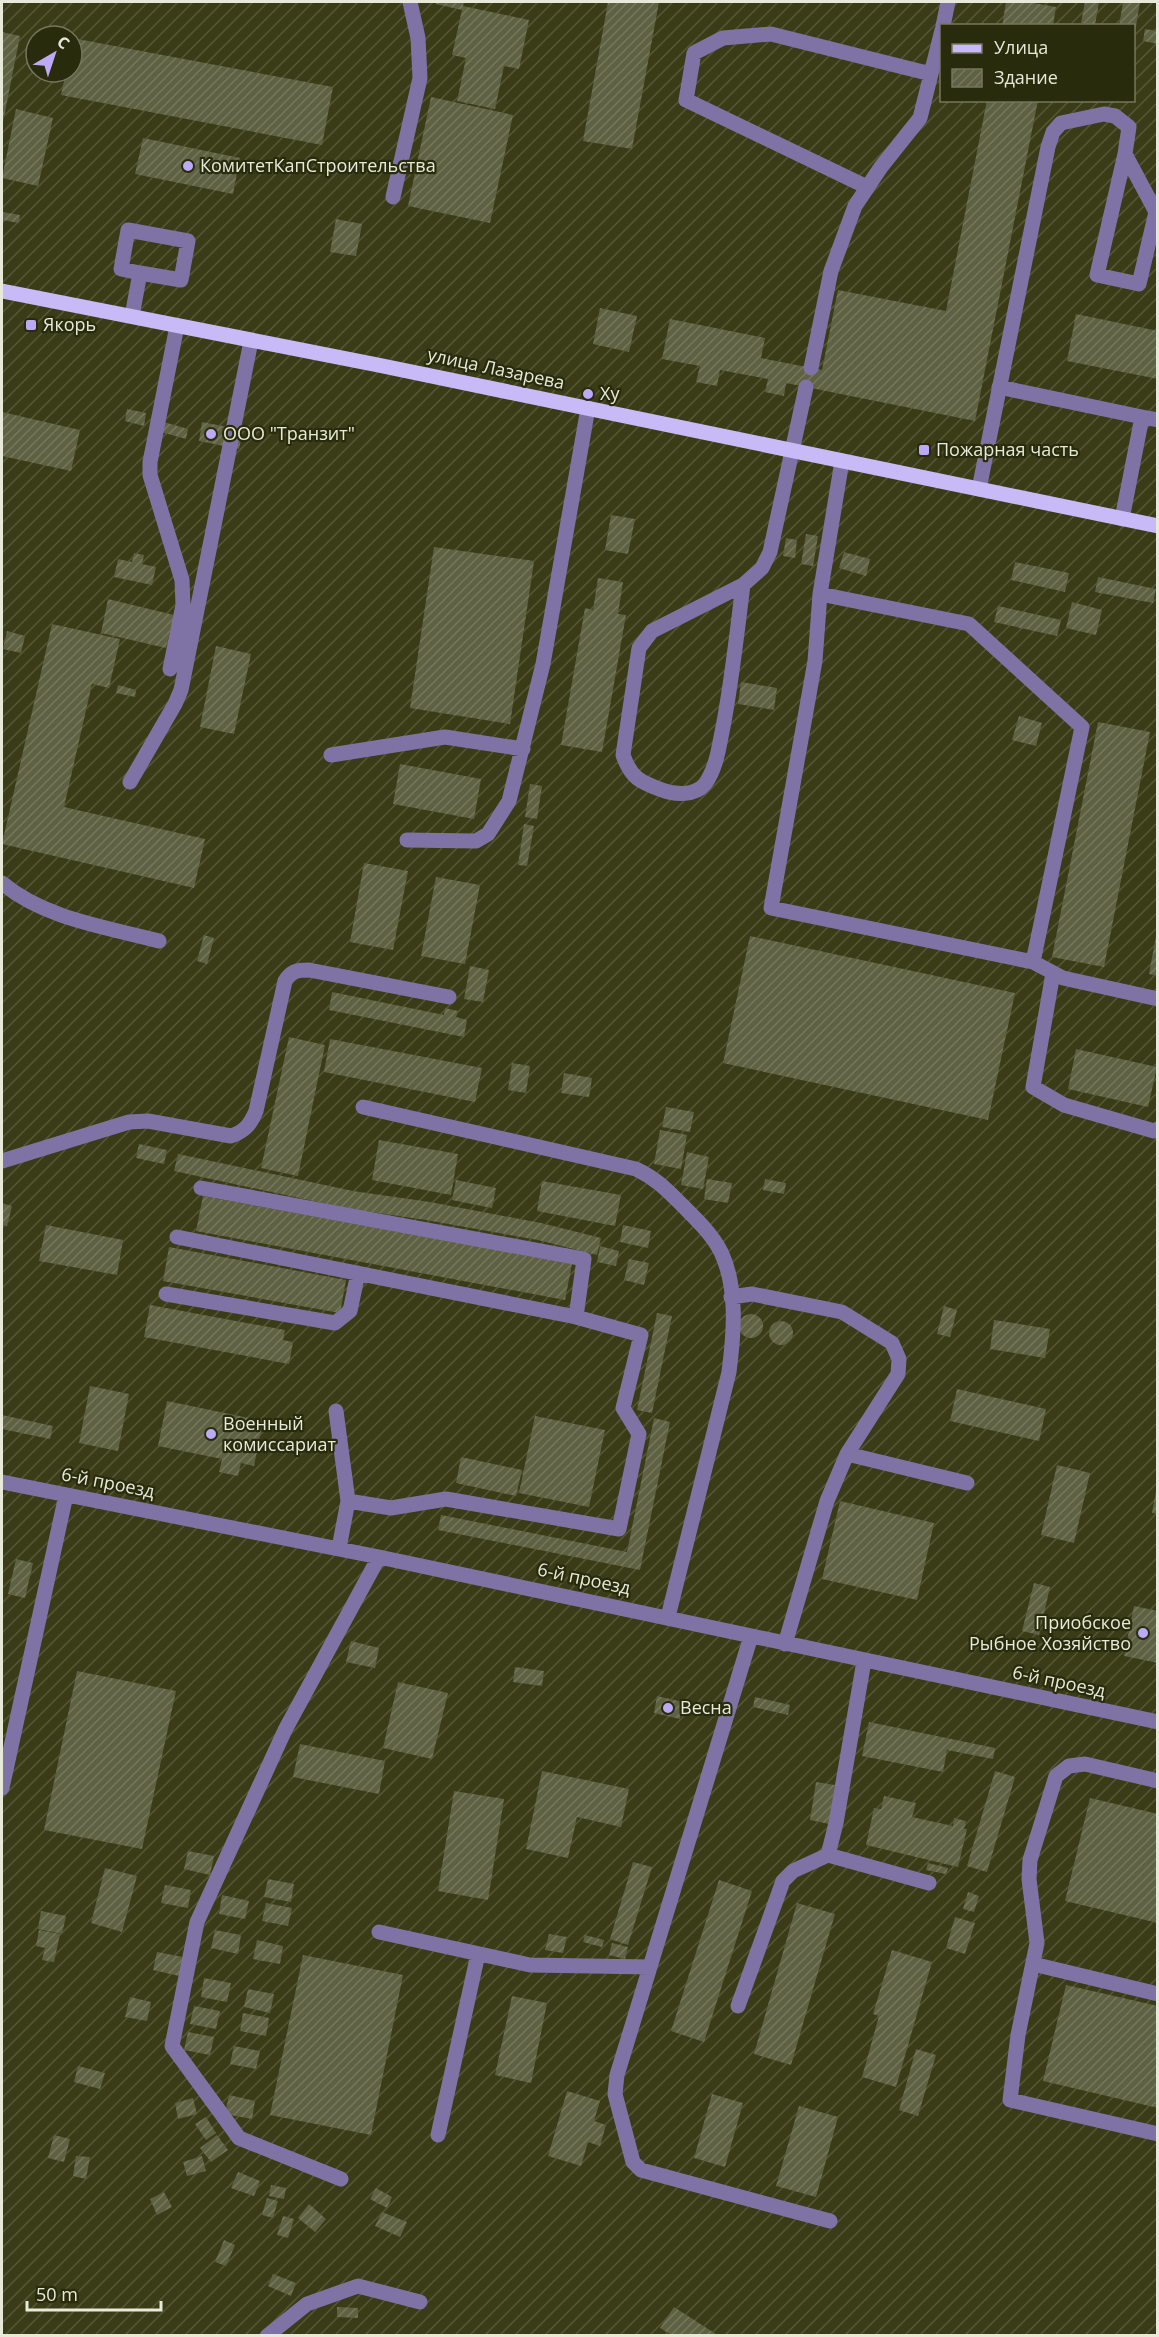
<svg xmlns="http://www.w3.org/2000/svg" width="1159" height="2337" font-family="'Open Sans',sans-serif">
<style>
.industrial{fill:url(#industrial-furrows);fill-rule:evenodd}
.building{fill:url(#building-hatch)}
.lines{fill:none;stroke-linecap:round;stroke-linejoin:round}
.minor{stroke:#7e73a4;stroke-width:15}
.major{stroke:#c8baf7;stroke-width:15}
.poi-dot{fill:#bcaaf6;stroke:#292b0d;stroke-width:2}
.labels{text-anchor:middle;stroke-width:4.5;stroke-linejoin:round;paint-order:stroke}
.poi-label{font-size:18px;fill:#e7ead8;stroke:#292b0d;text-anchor:start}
.street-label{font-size:18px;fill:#e7ead8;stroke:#292b0d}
</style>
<defs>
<pattern id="industrial-furrows" width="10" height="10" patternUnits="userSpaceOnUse" patternTransform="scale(1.5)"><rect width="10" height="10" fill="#393c16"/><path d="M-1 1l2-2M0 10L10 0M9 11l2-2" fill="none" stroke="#565837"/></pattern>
<pattern id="building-hatch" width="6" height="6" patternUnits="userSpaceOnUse" patternTransform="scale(1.5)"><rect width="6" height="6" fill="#5e6142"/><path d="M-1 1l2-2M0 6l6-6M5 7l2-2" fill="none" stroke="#75785d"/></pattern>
</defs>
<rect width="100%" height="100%" fill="#333517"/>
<path class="industrial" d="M 2,2 L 1157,2 L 1157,2335 L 2,2336 ZM 942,26 L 1134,26 L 1134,100 L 942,100 ZM 36,36 L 72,36 L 72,72 L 36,72 Z"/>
<path class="building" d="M 436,2 L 464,2 L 463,6 L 529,20 L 519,69 L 504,66 L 495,109 L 457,101 L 466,58 L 452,55 L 462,10 L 436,4 Z
M 608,2 L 659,2 L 632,149 L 583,141 Z
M 1006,2 L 1028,2 L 1056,7 L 1053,26 L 1002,26 Z
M 1085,2 L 1099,2 L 1095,25 L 1081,23 Z
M 1123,2 L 1140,2 L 1135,32 L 1134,26 L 1119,26 Z
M 1145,29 L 1158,31 L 1158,44 L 1143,41 Z
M 2,32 L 20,36 L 3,122 L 2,122 Z
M 72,38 L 333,87 L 322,145 L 61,95 L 66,72 L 72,72 Z
M 431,97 L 513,115 L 490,223 L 408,206 Z
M 987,100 L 1038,100 L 975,421 L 786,383 L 784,396 L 765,392 L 768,379 L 720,370 L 717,386 L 696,382 L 700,366 L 662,359 L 670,319 L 765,338 L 761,358 L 822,370 L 838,290 L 946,311 Z
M 16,109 L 53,118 L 38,186 L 2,178 Z
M 143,138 L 240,158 L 233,194 L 135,174 Z
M 2,212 L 20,215 L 19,223 L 2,220 Z
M 336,219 L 362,224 L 356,256 L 330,252 Z
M 600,308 L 637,316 L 629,352 L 593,344 Z
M 1076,314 L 1158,331 L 1158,379 L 1067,361 Z
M 127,409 L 146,413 L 144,426 L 125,421 Z
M 2,412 L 80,430 L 71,471 L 2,456 Z
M 164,422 L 188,429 L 186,439 L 161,432 Z
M 202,422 L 243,430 L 239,449 L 199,441 Z
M 611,515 L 635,519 L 628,554 L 605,550 Z
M 806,534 L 818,536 L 813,566 L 801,564 Z
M 786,538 L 797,540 L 795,558 L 783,556 Z
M 434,547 L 534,561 L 510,724 L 410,708 Z
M 844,552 L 870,559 L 866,576 L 839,568 Z
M 134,553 L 144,555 L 142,564 L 156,567 L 152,585 L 114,577 L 118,559 L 132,562 Z
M 1015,562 L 1069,573 L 1065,592 L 1011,580 Z
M 1098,577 L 1156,589 L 1153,603 L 1095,592 Z
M 598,578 L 623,582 L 618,614 L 626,615 L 602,752 L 561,745 L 585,608 L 593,610 Z
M 108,599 L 174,615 L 166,648 L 101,633 Z
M 1072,602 L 1102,610 L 1096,635 L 1066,628 Z
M 998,606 L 1061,620 L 1057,636 L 994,622 Z
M 52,624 L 120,639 L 109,688 L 92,684 L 64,807 L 205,839 L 194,888 L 2,844 Z
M 7,631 L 25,636 L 21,653 L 3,649 Z
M 216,646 L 251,654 L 234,734 L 200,727 Z
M 741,682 L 777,688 L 774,710 L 738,704 Z
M 118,685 L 136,690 L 135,697 L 116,693 Z
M 1019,716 L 1042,723 L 1036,746 L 1012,740 Z
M 1098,722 L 1150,732 L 1104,967 L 1052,957 Z
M 400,764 L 481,779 L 474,819 L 393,804 Z
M 530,784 L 542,786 L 537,819 L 525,817 Z
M 524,824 L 534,826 L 527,866 L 518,865 Z
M 364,863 L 408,871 L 393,950 L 350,942 Z
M 436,877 L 480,885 L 465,964 L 421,956 Z
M 204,935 L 214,938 L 207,964 L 197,961 Z
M 750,936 L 1015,993 L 988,1120 L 723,1063 Z
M 1156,936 L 1158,936 L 1158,976 L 1149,974 Z
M 470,966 L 489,970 L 483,1002 L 464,999 Z
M 332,992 L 444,1015 L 445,1008 L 458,1011 L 456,1017 L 467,1020 L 464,1037 L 329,1010 Z
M 289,1037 L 325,1045 L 298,1176 L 261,1168 Z
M 330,1039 L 482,1068 L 475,1102 L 324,1072 Z
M 1076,1049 L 1157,1067 L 1148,1107 L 1068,1089 Z
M 512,1063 L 530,1066 L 526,1093 L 508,1090 Z
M 564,1073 L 592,1078 L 589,1097 L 561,1093 Z
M 666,1107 L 694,1112 L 690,1132 L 662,1127 Z
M 660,1130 L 687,1135 L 681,1169 L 654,1164 Z
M 379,1140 L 458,1154 L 451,1195 L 372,1180 Z
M 139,1144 L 167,1150 L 164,1164 L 136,1158 Z
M 687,1152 L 709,1157 L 703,1189 L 681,1185 Z
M 178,1154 L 353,1191 L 430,1202 L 541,1223 L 601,1238 L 597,1255 L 538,1240 L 426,1220 L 350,1209 L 174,1171 Z
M 707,1179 L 732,1183 L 728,1203 L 704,1199 Z
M 765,1179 L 786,1183 L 784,1194 L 763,1190 Z
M 456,1180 L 496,1188 L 492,1208 L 452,1200 Z
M 542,1181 L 621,1195 L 615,1226 L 537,1211 Z
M 203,1196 L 572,1264 L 565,1300 L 196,1231 Z
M 2,1203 L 12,1206 L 7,1226 L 2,1225 Z
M 46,1225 L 123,1240 L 117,1275 L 39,1261 Z
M 623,1225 L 651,1231 L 648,1248 L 620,1242 Z
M 600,1246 L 619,1251 L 616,1266 L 597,1262 Z
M 169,1247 L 346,1280 L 340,1313 L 163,1281 Z
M 629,1259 L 649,1263 L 644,1285 L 624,1280 Z
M 150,1305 L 285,1330 L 283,1340 L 293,1342 L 289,1364 L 144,1337 Z
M 944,1306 L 957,1310 L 950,1337 L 937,1334 Z
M 657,1313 L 672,1316 L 652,1413 L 637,1410 Z
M739 1326a12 12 0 1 1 24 0a12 12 0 1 1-24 0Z
M 994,1320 L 1050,1329 L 1045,1358 L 990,1349 Z
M769 1333a12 12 0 1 1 24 0a12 12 0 1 1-24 0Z
M 90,1386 L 129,1394 L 118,1451 L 79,1443 Z
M 957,1389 L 1046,1409 L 1039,1441 L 950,1421 Z
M 167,1401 L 263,1421 L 254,1466 L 241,1463 L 238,1476 L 219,1472 L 222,1459 L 158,1446 Z
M 2,1415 L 53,1426 L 50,1439 L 2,1429 Z
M 535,1416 L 605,1430 L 589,1507 L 519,1493 Z
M 654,1418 L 670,1422 L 640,1570 L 438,1530 L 441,1515 L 627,1552 Z
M 461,1457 L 522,1470 L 516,1496 L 456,1483 Z
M 1057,1465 L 1090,1473 L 1074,1543 L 1041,1535 Z
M 1156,1491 L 1158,1491 L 1158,1514 L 1152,1513 Z
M 840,1501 L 934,1523 L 917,1600 L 822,1579 Z
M 16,1559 L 33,1563 L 25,1598 L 8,1594 Z
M 1034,1583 L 1050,1587 L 1039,1635 L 1022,1631 Z
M 1134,1606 L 1158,1611 L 1158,1663 L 1124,1656 Z
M 351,1641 L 379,1648 L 375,1668 L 346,1662 Z
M 515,1667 L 544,1671 L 542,1686 L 513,1682 Z
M 77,1671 L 176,1691 L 142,1849 L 44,1830 Z
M 398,1682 L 448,1693 L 432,1759 L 383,1748 Z
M 657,1696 L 683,1702 L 680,1719 L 654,1713 Z
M 755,1697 L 790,1705 L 788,1715 L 753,1707 Z
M 869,1722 L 995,1748 L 993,1759 L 947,1750 L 943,1772 L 862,1756 Z
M 300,1744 L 385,1761 L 379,1794 L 293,1777 Z
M 542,1771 L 629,1789 L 621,1827 L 577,1817 L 568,1858 L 526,1849 Z
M 995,1771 L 1015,1777 L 987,1872 L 967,1866 Z
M 816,1782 L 835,1785 L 829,1824 L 810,1820 Z
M 454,1791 L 504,1799 L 488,1900 L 438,1891 Z
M 884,1796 L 916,1803 L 912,1817 L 953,1826 L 954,1818 L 966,1821 L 964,1829 L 967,1829 L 958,1867 L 866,1845 L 874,1808 L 881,1809 Z
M 1090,1798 L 1158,1814 L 1158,1923 L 1065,1901 Z
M 188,1851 L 214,1856 L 210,1875 L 184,1869 Z
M 633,1862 L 652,1867 L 628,1945 L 610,1939 Z
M 928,1863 L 948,1868 L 946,1874 L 926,1870 Z
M 105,1868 L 137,1876 L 122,1932 L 91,1923 Z
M 268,1879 L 294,1884 L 291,1902 L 264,1897 Z
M 719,1880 L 752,1891 L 704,2042 L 671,2031 Z
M 165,1885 L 191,1890 L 188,1908 L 161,1903 Z
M 968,1892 L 979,1896 L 974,1912 L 963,1909 Z
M 222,1895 L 249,1901 L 245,1919 L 219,1914 Z
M 266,1903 L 292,1908 L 288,1926 L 262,1921 Z
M 797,1903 L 835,1914 L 791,2065 L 754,2054 Z
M 41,1911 L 66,1916 L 62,1934 L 38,1929 Z
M 955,1917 L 975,1923 L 965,1954 L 946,1948 Z
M 39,1930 L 60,1934 L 54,1962 L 42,1960 L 45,1948 L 36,1946 Z
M 215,1930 L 241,1935 L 238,1954 L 211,1948 Z
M 549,1934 L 567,1937 L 563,1953 L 545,1950 Z
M 585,1935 L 604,1940 L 602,1947 L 583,1942 Z
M 257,1940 L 283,1946 L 280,1964 L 253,1959 Z
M 612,1943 L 628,1947 L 625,1959 L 609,1955 Z
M 892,1950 L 932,1962 L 896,2087 L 862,2077 L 879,2016 L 873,2014 Z
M 157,1952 L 183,1957 L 179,1976 L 153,1970 Z
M 303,1955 L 403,1975 L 371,2135 L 270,2115 Z
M 204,1978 L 231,1983 L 227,2002 L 201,1997 Z
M 1066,1985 L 1158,2006 L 1158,2108 L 1043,2081 Z
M 248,1989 L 274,1994 L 270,2013 L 244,2007 Z
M 512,1996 L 547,2003 L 531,2083 L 495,2075 Z
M 130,1997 L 151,2002 L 147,2021 L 125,2017 Z
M 194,2006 L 220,2011 L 216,2029 L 190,2024 Z
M 243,2013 L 269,2018 L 266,2036 L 240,2031 Z
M 188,2032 L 214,2037 L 210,2055 L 184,2050 Z
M 234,2046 L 260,2051 L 256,2069 L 230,2064 Z
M 916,2049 L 936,2055 L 918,2116 L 899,2110 Z
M 78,2066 L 105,2073 L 100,2089 L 74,2082 Z
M 567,2091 L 600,2101 L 594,2121 L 606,2125 L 600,2146 L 588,2142 L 581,2166 L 548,2156 Z
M 712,2094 L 743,2103 L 725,2167 L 694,2158 Z
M 229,2095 L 255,2101 L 252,2119 L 225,2114 Z
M 193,2098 L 197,2114 L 178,2119 L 175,2103 Z
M 799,2106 L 838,2117 L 816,2197 L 776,2186 Z
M 206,2117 L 216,2133 L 206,2140 L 195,2124 Z
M 54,2135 L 70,2139 L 64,2162 L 48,2158 Z
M 217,2135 L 228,2150 L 211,2162 L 200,2148 Z
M 76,2156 L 90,2157 L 86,2179 L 73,2176 Z
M 202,2156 L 206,2171 L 187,2176 L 183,2162 Z
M 238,2172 L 260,2181 L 254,2196 L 231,2188 Z
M 271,2185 L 286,2188 L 284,2199 L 269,2196 Z
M 376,2188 L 392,2197 L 387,2208 L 370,2199 Z
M 164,2192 L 172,2207 L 157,2215 L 150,2199 Z
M 267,2198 L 278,2201 L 273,2218 L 262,2215 Z
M 309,2204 L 326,2219 L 315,2232 L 298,2218 Z
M 382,2212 L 407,2222 L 400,2237 L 375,2226 Z
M 283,2216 L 294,2219 L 288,2238 L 277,2235 Z
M 224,2240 L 235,2245 L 226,2266 L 215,2262 Z
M 273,2274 L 296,2283 L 291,2296 L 268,2286 Z
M 337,2307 L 358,2308 L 358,2318 L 337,2317 Z
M 674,2307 L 719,2336 L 673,2336 L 660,2328 Z"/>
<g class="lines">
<path class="minor" d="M 943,26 L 948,2
M 867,187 L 686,100 L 694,53 L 723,38 L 771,34 L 931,74
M 393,197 L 420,78 L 418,38 L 410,2
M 132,316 L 140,273 L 121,269 L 128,230 L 188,241 L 181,280 L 140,273
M 811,368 L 831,271 L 855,206 L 881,167 L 920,118 L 942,30
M 999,387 L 1142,417
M 979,489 L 1048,147 L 1053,132 L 1061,123 L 1104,114 L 1115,116 L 1129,127 L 1125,154 L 1097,275 L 1139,284 L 1156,212 L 1125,154
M 1122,519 L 1142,417 L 1158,420
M 743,585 L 652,631 L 639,648 L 623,755 C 631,778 640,782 662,790 C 675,795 695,796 705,784 C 717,767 719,746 723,727 C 732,680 737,632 743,585 L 762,568 L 770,552 L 806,387
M 820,594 L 969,624 L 1082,727 L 1033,962 L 771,908 L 815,661 L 820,594 L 842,461
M 170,669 L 183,605 L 182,580 L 150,475 L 150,462 L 177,326
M 331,755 L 445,737 L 523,749
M 130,782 L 175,704 L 181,690 L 251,341
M 407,840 L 476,841 L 488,834 L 509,801 L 543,664 L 588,408
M 2,883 C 45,919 106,927 159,941
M 1033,962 L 1063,978 L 1158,999
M 1053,973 L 1033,1087 L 1064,1105 L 1154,1131 L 1158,1129
M 363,1107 L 636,1169 C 657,1179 667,1190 683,1206 C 697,1220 712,1234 721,1252 C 738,1288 734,1334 729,1372 L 668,1617
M 2,1161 L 129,1122 L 148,1121 L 231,1136 C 245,1131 250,1125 256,1111 L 285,981 C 291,971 297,970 309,970 L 449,997
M 201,1188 L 584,1259 L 576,1317
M 177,1237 L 576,1317 L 641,1335 L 623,1408 L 639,1434 L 619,1529 L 446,1499 L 391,1508 L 348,1501 L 339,1548
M 166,1294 L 335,1323 L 350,1311 L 358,1273
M 731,1297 L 752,1294 L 842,1312 L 892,1343 L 899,1359 L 898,1374 L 847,1454
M 336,1411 L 348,1501
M 2,1482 L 379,1557 L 1158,1722
M 751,1636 L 617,2075 L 615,2094 L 633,2162 L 641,2170 L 830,2221
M 785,1644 L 827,1501 L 847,1454 L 967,1483
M 1158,1781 L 1085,1764 L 1069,1766 L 1056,1776 L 1030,1860 L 1029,1879 L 1037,1943 L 1018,2035 L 1010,2100 L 1158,2134
M 2,1788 L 66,1495
M 828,1855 L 929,1883
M 379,1932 L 530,1965 L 650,1967
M 1033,1964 L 1158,1994
M 738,2006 L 783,1881 L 793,1871 L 828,1855 L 836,1823 L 864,1661
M 438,2135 L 478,1954
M 341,2179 L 239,2138 L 172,2046 L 197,1922 L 285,1730 L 379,1557
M 267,2336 L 307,2304 L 358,2286 L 420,2302"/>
<path class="major" d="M 2,291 L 378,365 L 1158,526"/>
</g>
<g class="poi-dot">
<circle cx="188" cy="166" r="6"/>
<rect x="25" y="319" width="12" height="12" rx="3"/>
<circle cx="588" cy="394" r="6"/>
<circle cx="211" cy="434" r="6"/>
<rect x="918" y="444" width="12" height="12" rx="3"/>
<circle cx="211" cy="1434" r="6"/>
<circle cx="1143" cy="1633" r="6"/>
<circle cx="668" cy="1708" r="6"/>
</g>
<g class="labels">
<g class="poi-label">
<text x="200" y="172">КомитетКапСтроительства</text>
<text x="43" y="331">Якорь</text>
<text x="600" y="400">Xy</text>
<text x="223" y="440">ООО "Транзит"</text>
<text x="936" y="456">Пожарная часть</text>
<text x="223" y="1430">Военный<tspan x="223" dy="21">комиссариат</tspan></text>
<text x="1131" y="1629" text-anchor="end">Приобское<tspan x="1131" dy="21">Рыбное Хозяйство</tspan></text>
<text x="680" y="1714">Весна</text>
</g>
<g class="street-label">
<text transform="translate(496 369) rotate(12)" y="6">улица Лазарева</text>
<text transform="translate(108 1483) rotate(11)" y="6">6-й проезд</text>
<text transform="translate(584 1579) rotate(12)" y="6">6-й проезд</text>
<text transform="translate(1059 1682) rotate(12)" y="6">6-й проезд</text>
</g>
</g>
<rect width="1159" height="2337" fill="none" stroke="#e7ead8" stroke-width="6"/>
<rect x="940" y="24" width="195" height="78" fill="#292b0d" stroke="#75775e" stroke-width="1.5"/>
<rect x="952" y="44" width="30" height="9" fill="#c8baf7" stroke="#75775e" stroke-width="1.5"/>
<text x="994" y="54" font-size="18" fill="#e7ead8">Улица</text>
<rect x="952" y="69" width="30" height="18" fill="url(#building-hatch)" stroke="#75775e" stroke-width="1.5"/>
<text x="994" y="84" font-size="18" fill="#e7ead8">Здание</text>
<g transform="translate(54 54) rotate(39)"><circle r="28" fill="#292b0d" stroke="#75775e" stroke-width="1.5"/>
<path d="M0-4.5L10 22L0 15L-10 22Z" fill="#bcaaf6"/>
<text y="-9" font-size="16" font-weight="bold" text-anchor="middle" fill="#e7ead8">С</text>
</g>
<path d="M27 2301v9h134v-9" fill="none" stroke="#e7ead8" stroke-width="3"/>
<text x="36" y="2301" font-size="18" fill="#e7ead8" stroke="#292b0d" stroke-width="4.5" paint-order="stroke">50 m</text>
</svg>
